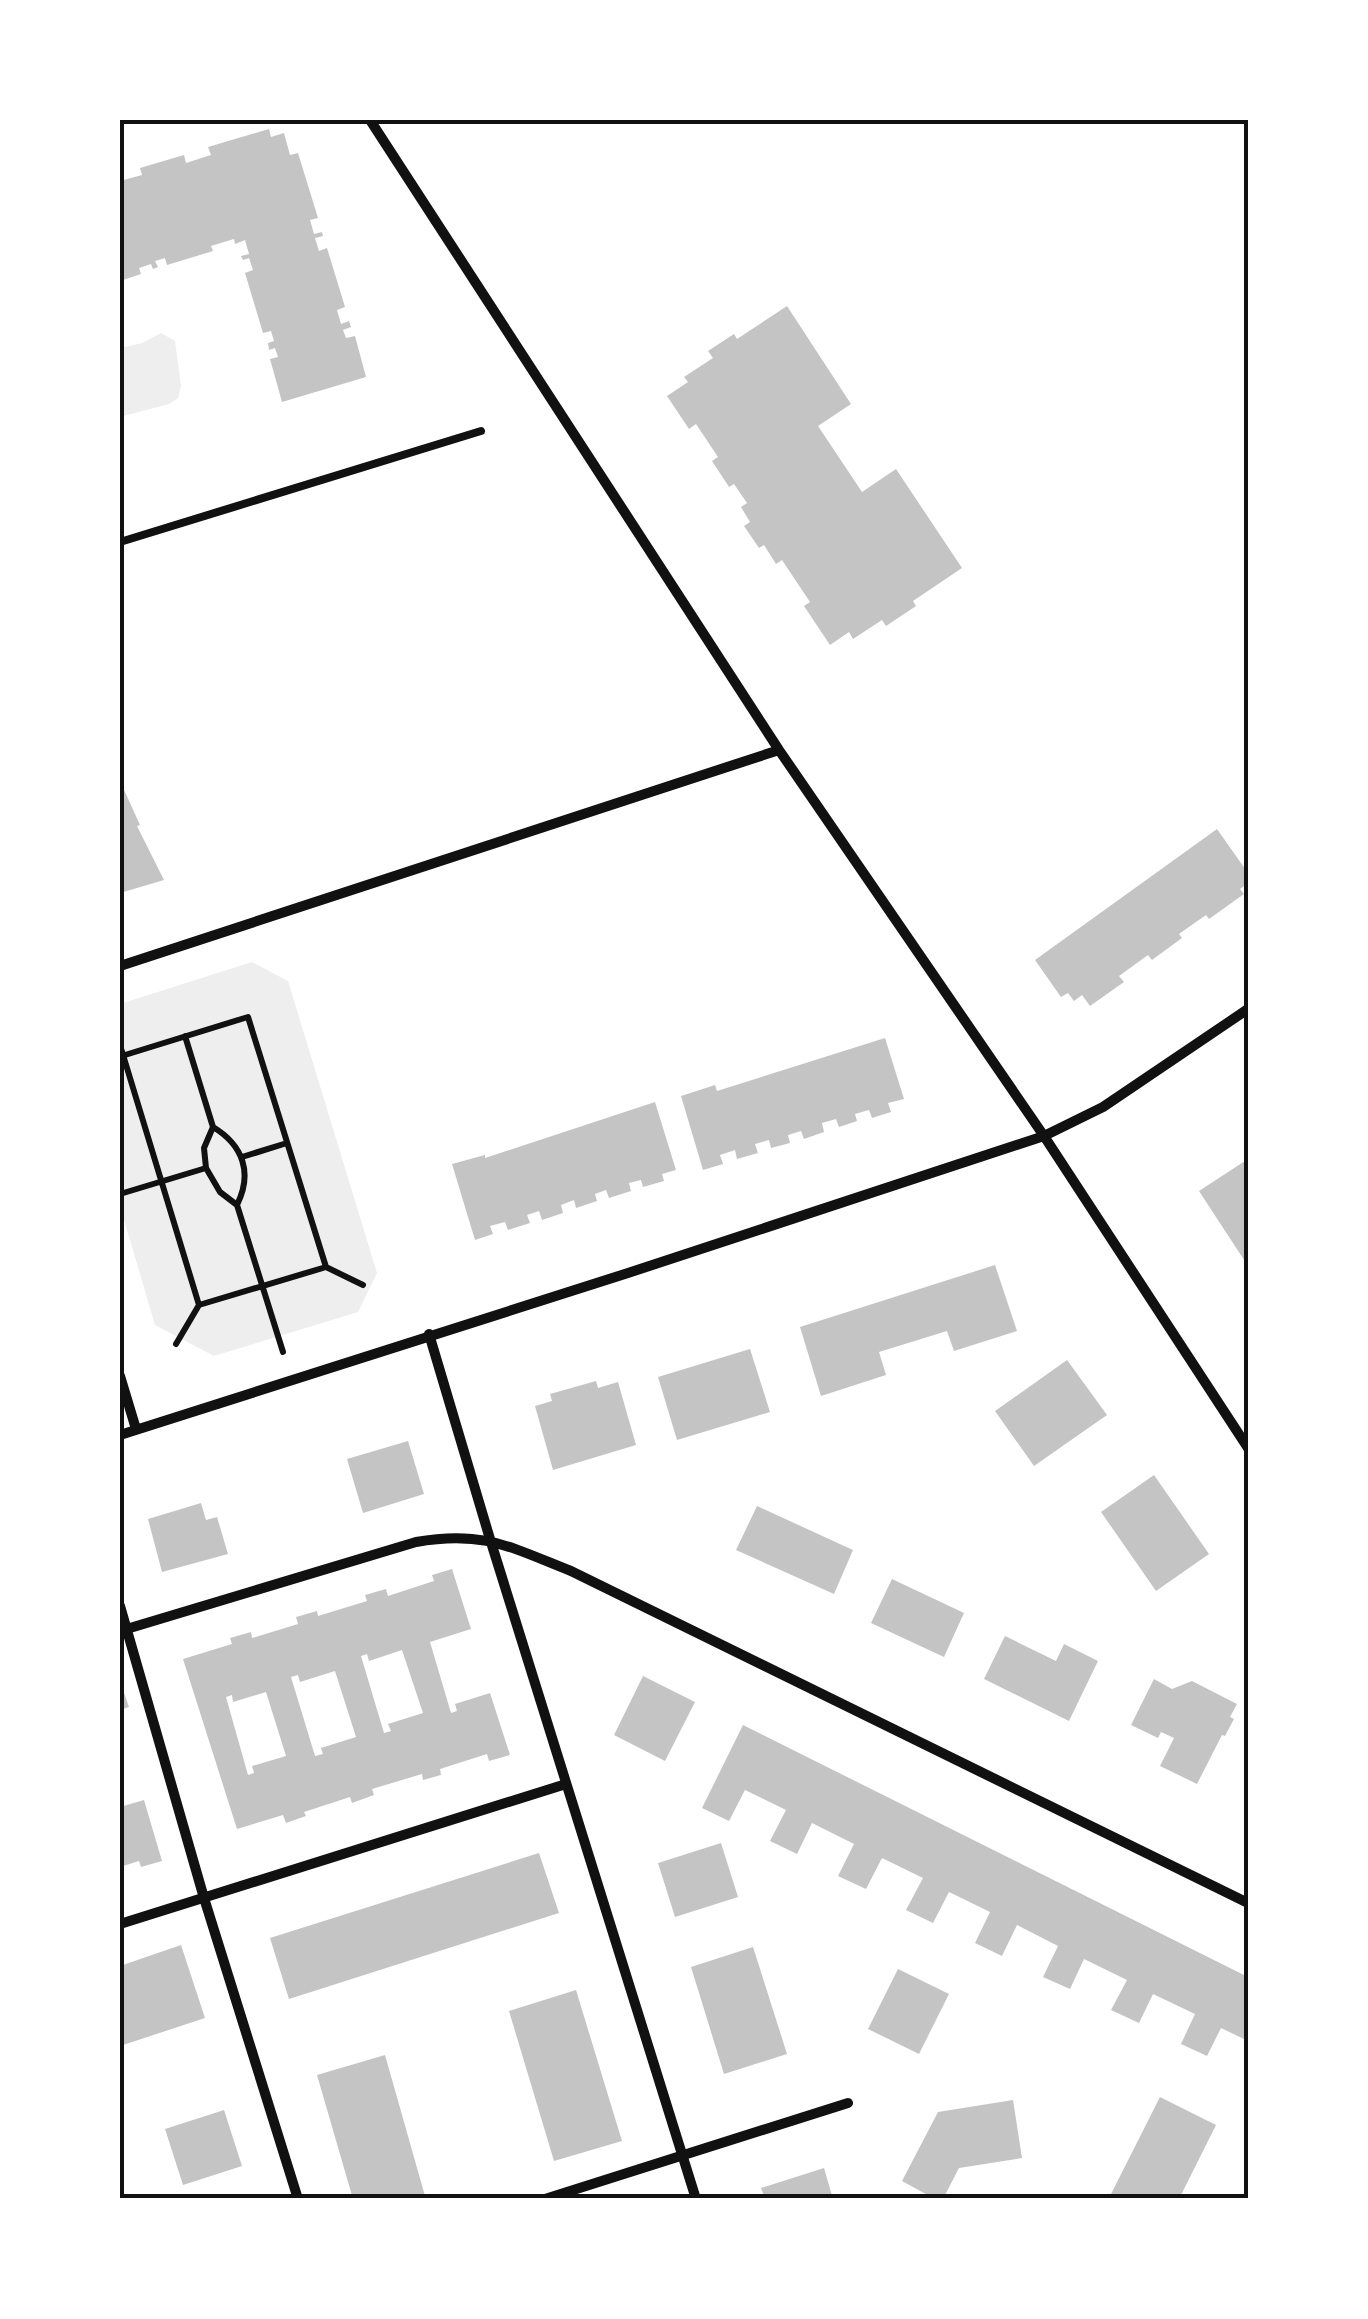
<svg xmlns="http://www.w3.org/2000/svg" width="1368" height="2319" font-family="'Public Sans',sans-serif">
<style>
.green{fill:#eee}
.building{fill:#c4c4c4;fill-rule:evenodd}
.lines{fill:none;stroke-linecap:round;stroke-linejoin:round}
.path{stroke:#111;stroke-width:6}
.service{stroke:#111;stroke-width:8}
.minor{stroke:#111;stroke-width:10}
.neatline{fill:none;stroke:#111;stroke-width:4}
</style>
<rect width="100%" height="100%" fill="#fff"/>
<path class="green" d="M 161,333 L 175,341 L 181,386 L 178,398 L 169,404 L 120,417 L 120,348 L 142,343 Z
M 252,962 L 288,981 L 377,1273 L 358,1312 L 214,1356 L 155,1325 L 120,1206 L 120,1004 Z"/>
<path class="building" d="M 269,129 L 271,137 L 284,133 L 290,155 L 298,153 L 318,218 L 310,220 L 314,234 L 322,232 L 323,236 L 315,238 L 319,251 L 327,248 L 345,307 L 337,310 L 341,324 L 349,321 L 351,327 L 343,330 L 346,338 L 355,336 L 366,377 L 282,402 L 270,359 L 278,357 L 275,348 L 269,350 L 268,343 L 274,341 L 271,331 L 263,333 L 245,273 L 253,270 L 249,258 L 243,260 L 241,256 L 249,254 L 245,240 L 235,244 L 234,239 L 211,246 L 213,251 L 167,265 L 165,258 L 155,261 L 158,267 L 153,269 L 151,264 L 139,268 L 141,274 L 120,281 L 120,181 L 142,175 L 140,168 L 184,155 L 186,163 L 211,155 L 208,147 Z
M 787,306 L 851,404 L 818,426 L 862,492 L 896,469 L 962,568 L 913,601 L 916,606 L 886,626 L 882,620 L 853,639 L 849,632 L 830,645 L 804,606 L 810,602 L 782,560 L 776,564 L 764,545 L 759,548 L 744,526 L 750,522 L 741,507 L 747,503 L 734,484 L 729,487 L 712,461 L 718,457 L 696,424 L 689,429 L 667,396 L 688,382 L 684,377 L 713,358 L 708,351 L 734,334 L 737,339 Z
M 120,781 L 140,825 L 137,826 L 164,880 L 120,893 Z
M 1217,829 L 1248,873 L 1248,883 L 1240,889 L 1244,894 L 1209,919 L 1206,915 L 1196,922 L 1179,934 L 1182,938 L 1152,960 L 1148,955 L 1119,976 L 1124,982 L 1090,1006 L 1082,995 L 1074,1001 L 1068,993 L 1061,997 L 1035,960 Z
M 885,1038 L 904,1099 L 888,1103 L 891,1112 L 872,1118 L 869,1110 L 855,1114 L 857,1121 L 839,1127 L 836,1119 L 822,1123 L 824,1132 L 804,1139 L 801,1131 L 788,1135 L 790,1143 L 771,1148 L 769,1140 L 755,1144 L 758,1153 L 737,1159 L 735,1150 L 720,1155 L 723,1164 L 703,1170 L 681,1096 L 715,1085 L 717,1091 Z
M 655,1102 L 676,1170 L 662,1174 L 664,1181 L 643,1187 L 641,1180 L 629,1183 L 631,1191 L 609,1198 L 606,1190 L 595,1194 L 597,1201 L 576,1208 L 574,1200 L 561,1205 L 563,1213 L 542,1220 L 539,1211 L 527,1215 L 530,1223 L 508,1230 L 505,1222 L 490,1226 L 493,1234 L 475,1240 L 452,1164 L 485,1155 L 485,1158 Z
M 1248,1159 L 1248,1266 L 1199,1191 Z
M 995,1265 L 1017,1331 L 954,1351 L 947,1331 L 879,1352 L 886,1375 L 821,1396 L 800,1327 Z
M 750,1349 L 770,1412 L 677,1440 L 658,1377 Z
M 1067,1360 L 1107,1415 L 1034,1466 L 995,1411 Z
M 596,1381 L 598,1388 L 618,1382 L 636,1445 L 553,1470 L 535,1406 L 552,1401 L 550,1394 Z
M 408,1441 L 424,1494 L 363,1513 L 347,1459 Z
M 1154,1475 L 1209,1554 L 1156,1591 L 1101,1512 Z
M 201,1503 L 206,1520 L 217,1517 L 228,1554 L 162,1572 L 148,1519 Z
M 757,1506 L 853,1550 L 834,1594 L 736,1550 Z
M 452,1569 L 471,1629 L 430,1642 L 451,1713 L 457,1711 L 455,1704 L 490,1693 L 510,1755 L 489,1761 L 487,1754 L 440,1769 L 441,1775 L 423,1780 L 422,1774 L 372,1789 L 374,1795 L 352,1803 L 350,1797 L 304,1812 L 306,1816 L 286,1823 L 283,1815 L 237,1829 L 183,1659 L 232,1644 L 230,1638 L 251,1632 L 252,1638 L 298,1624 L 296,1617 L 317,1611 L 318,1616 L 367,1601 L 365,1595 L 386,1589 L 388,1596 L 434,1581 L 432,1575 ZM 402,1650 L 423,1713 L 388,1724 L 391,1731 L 384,1733 L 361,1656 L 367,1654 L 369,1661 ZM 335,1671 L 356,1737 L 321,1748 L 323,1754 L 315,1756 L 291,1677 L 298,1675 L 300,1682 ZM 266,1692 L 286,1756 L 252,1766 L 254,1773 L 248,1775 L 226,1697 L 232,1695 L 233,1702 Z
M 892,1579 L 964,1613 L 944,1657 L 871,1623 Z
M 1005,1636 L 1056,1661 L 1064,1644 L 1098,1661 L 1069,1721 L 984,1679 Z
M 643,1676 L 695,1702 L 665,1761 L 614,1735 Z
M 1154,1679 L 1172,1689 L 1192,1681 L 1237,1704 L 1230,1717 L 1234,1719 L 1225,1736 L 1222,1735 L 1197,1784 L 1160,1766 L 1174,1738 L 1161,1732 L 1158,1738 L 1131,1725 Z
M 120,1681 L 129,1707 L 120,1710 Z
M 743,1725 L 1248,1977 L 1248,2041 L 1221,2028 L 1207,2056 L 1181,2044 L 1195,2014 L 1153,1994 L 1139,2023 L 1111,2010 L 1127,1980 L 1084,1959 L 1070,1989 L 1043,1977 L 1058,1946 L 1017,1925 L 1002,1956 L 975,1943 L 990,1912 L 949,1892 L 933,1923 L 906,1910 L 923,1878 L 882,1858 L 866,1889 L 838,1876 L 854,1844 L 812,1823 L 797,1854 L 770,1841 L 786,1810 L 745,1790 L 729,1821 L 702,1808 Z
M 144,1800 L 162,1861 L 141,1867 L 139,1861 L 120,1867 L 120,1807 Z
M 721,1843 L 738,1897 L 675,1917 L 658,1863 Z
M 539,1853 L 559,1913 L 289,1999 L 270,1938 Z
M 181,1945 L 205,2018 L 120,2046 L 120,1966 Z
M 753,1947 L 787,2054 L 724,2074 L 691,1967 Z
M 898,1969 L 949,1994 L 919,2054 L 868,2029 Z
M 576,1990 L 622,2141 L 554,2161 L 509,2011 Z
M 385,2055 L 425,2196 L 414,2199 L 353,2199 L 317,2075 Z
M 1160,2097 L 1216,2125 L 1179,2199 L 1115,2199 L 1110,2196 Z
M 1013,2100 L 1022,2158 L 959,2168 L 943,2199 L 935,2199 L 902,2181 L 938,2112 Z
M 224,2110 L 242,2166 L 183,2185 L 165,2129 Z
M 824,2168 L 833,2199 L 765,2199 L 761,2188 Z"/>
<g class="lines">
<path class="path" d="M 120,1045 L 199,1305 L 176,1344
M 125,1055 L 248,1017 L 326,1267 L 363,1285
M 213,1127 C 243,1145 253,1173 237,1205
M 242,1157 L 287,1143
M 206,1168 L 220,1192 L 237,1205 L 283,1352
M 120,1194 L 206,1168 L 204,1148 L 213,1127 L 185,1036
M 199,1305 L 326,1267"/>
<path class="service" d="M 120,542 L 481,431"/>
<path class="minor" d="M 370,120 L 779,750 L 1044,1136 L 1248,1448
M 120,966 L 779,750
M 429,1334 L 490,1539 L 696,2199
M 120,1376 L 136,1429
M 120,1435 L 628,1273 L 1044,1136 L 1103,1107 L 1248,1009
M 120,1606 L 204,1898 L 298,2199
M 120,1631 L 416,1542 C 483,1530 510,1547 571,1571 L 1248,1903
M 120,1924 L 566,1784
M 545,2199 L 848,2103"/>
</g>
<rect width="1368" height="2319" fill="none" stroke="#ffffff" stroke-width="245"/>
<rect x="122" y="122" width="1124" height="2074" class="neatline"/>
</svg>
